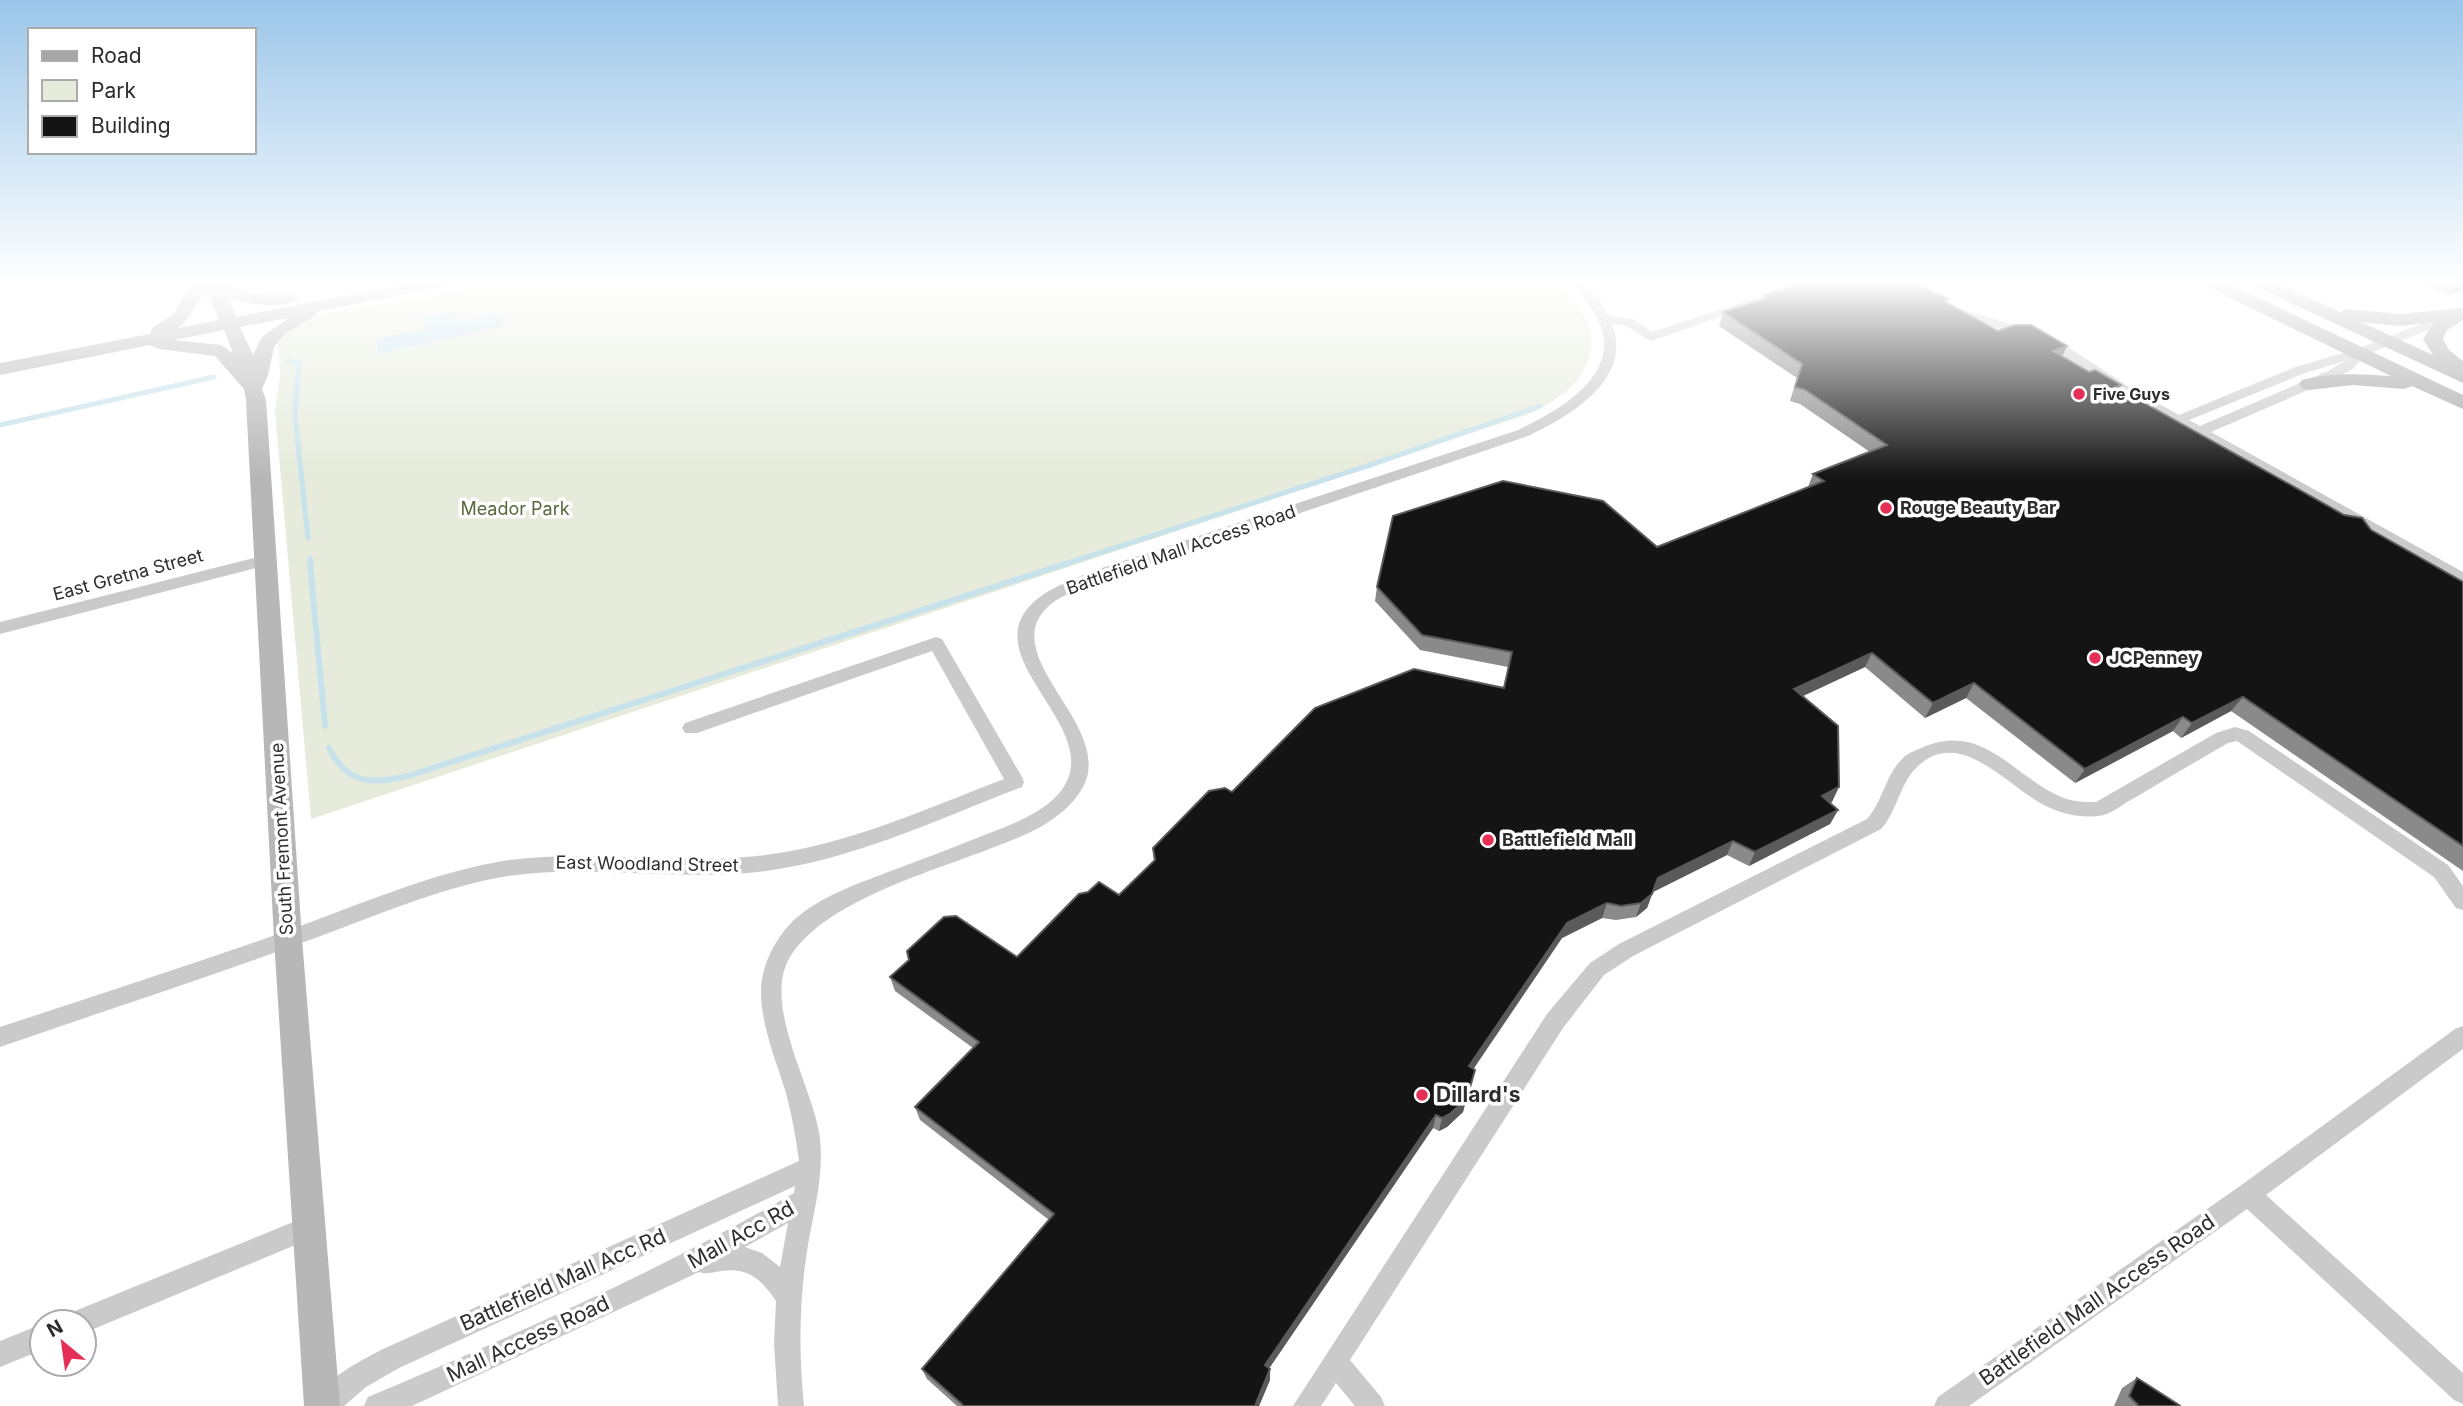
<svg xmlns="http://www.w3.org/2000/svg" width="2463" height="1406" font-family="Inter,sans-serif">
<style>
.green{fill:#e6ebdb}
.water{fill:#c7e2eb}
.lines{fill:none;stroke-linecap:round;stroke-linejoin:round}
.stream-far1{stroke:#c7e2eb;stroke-width:5}
.stream{stroke:#c7e2eb;stroke-width:6}
.minor{fill:#cacaca;fill-rule:evenodd}
.secondary{fill:#b7b7b7;fill-rule:evenodd}
.primary{fill:#a5a5a5;fill-rule:evenodd}
.wall{fill:#8a8a8a}
.shaded-wall{fill:#5a5a5a}
.building{fill:#141414;stroke:#5a5a5a;stroke-width:2}
.poi-dot{fill:#e52f56;stroke:#fff;stroke-width:2.5}
.labels{text-anchor:middle;stroke-width:7;stroke-linejoin:round;paint-order:stroke}
.far-poi-label{font-size:16px;font-weight:bold;fill:#2d2d2d;stroke:#fff;text-anchor:start}
.poi-label{font-size:18px;font-weight:bold;fill:#2d2d2d;stroke:#fff;text-anchor:start}
.park-label{font-size:18px;fill:#57693b;stroke:#fff}
.street-label{font-size:18px;fill:#2d2d2d;stroke:#fff}
.near-poi-label{font-size:21px;font-weight:bold;fill:#2d2d2d;stroke:#fff;text-anchor:start}
.near-street-label{font-size:21px;fill:#2d2d2d;stroke:#fff}
</style>
<rect width="100%" height="100%" fill="#fff"/>
<path class="green" d="M 497,280 L 1555,280 C 1615,333 1597,383 1529,414 L 311,819 L 275,411 L 280,375 L 278,344 C 305,306 376,307 418,299 C 445,294 470,285 497,280 Z"/>
<path class="water" d="M 454,311 L 456,322 L 501,312 L 504,326 L 378,354 L 376,339 L 424,329 L 423,318 Z"/>
<g class="lines">
<path class="stream-far1" d="M 288,361 L 299,363 L 295,416 L 308,538
M 0,425 L 214,377
M 310,558 L 311,565
M 1062,565 L 1370,465 L 1540,406"/>
<path class="stream" d="M 310,563 L 325,726
M 329,748 C 348,785 370,784 408,776 L 1068,563"/>
<path class="minor" d="M 1569,280 L 1581,280 L 1601,302 L 1608,316 L 1633,319 L 1652,332 L 1809,280 L 1826,280 L 1651,341 L 1625,325 L 1612,324 C 1634,379 1568,417 1528,436 L 1099,581 C 1085,587 1068,593 1055,601 C 985,651 1117,724 1083,787 C 1065,819 1029,834 997,846 C 935,871 825,900 790,957 C 762,1003 811,1084 819,1132 C 826,1175 812,1214 806,1258 C 799,1307 799,1356 804,1406 L 778,1406 L 774,1343 L 776,1301 C 762,1280 748,1267 721,1271 C 712,1272 707,1275 699,1272 L 412,1406 L 364,1406 L 368,1397 C 513,1336 657,1272 794,1193 L 795,1186 L 399,1368 L 366,1387 L 344,1406 L 311,1406 C 322,1380 357,1363 381,1350 L 799,1161 C 796,1138 792,1116 786,1093 C 776,1060 761,1026 761,991 C 761,966 776,937 794,920 C 821,896 855,885 888,872 C 921,860 954,847 987,834 C 1013,824 1052,810 1066,783 C 1099,720 962,650 1044,594 C 1057,585 1074,580 1087,573 L 1518,430 C 1556,412 1621,377 1600,324 C 1593,306 1580,295 1569,280 ZM 788,1223 L 780,1267 L 762,1253 L 745,1247 Z
M 2463,308 L 2463,316 L 2363,356 L 2353,369 L 2338,377 L 2211,432 L 2463,572 L 2463,584 L 2116,391 L 2041,342 L 2022,334 L 1972,323 L 1955,313 L 1961,309 L 2051,336 L 2126,385 L 2179,415 L 2295,367 L 2354,350 ZM 2345,361 L 2328,371 L 2200,426 L 2189,420 L 2305,373 Z
M 266,555 L 272,556 L 274,560 L 272,564 L 0,634 L 0,622 Z
M 936,637 L 942,639 L 1022,777 L 1024,782 L 1022,787 C 933,821 843,865 747,873 C 662,880 575,862 491,879 C 422,894 359,923 293,946 C 196,981 98,1013 0,1047 L 0,1027 C 94,996 188,966 281,933 C 351,908 420,877 492,863 C 577,847 662,864 746,857 C 837,850 920,811 1004,779 L 932,651 L 697,733 L 685,733 L 682,728 L 685,723 Z
M 2235,727 L 2249,731 L 2448,865 L 2463,886 L 2463,910 L 2456,908 L 2434,877 L 2237,741 L 2228,743 C 2197,761 2166,779 2136,797 C 2124,803 2111,815 2098,816 C 2080,818 2062,814 2046,806 C 2008,788 1959,723 1915,769 C 1899,786 1897,812 1881,829 L 1633,956 L 1604,975 L 1563,1028 L 1350,1360 L 1381,1397 L 1385,1406 L 1355,1406 L 1336,1383 L 1321,1406 L 1293,1406 L 1547,1014 L 1590,963 L 1619,944 L 1867,819 C 1883,801 1885,776 1902,759 C 1909,752 1917,750 1926,746 C 1983,724 2013,775 2059,796 C 2072,802 2083,802 2096,802 L 2216,733 Z
M 2463,1026 L 2463,1049 L 2266,1195 L 2463,1373 L 2463,1404 L 2454,1400 L 2247,1209 L 1969,1406 L 1934,1406 L 1938,1397 L 2240,1186 L 2455,1029 Z
M 308,1216 L 317,1220 L 320,1228 L 317,1236 L 84,1333 L 84,1322 L 66,1322 L 70,1313 Z
M 42,1324 L 42,1350 L 0,1367 L 0,1341 Z"/>
<path class="secondary" d="M 203,280 L 220,280 L 249,294 L 291,293 L 300,298 C 287,311 242,304 227,296 L 236,317 L 426,280 L 460,280 L 451,285 L 315,312 L 317,315 L 286,333 L 274,347 L 268,375 L 262,389 L 266,400 L 302,939 L 340,1406 L 304,1406 L 274,939 L 246,400 L 244,389 L 215,356 L 159,349 L 150,345 L 0,375 L 0,363 L 150,334 L 152,328 L 174,314 L 187,290 ZM 208,292 L 219,320 L 178,328 C 192,318 195,300 208,292 ZM 288,318 L 262,337 L 253,355 L 240,327 ZM 224,330 L 233,353 L 221,345 L 174,340 Z"/>
<path class="primary" d="M 2198,280 L 2221,280 L 2463,395 L 2463,409 L 2412,386 L 2404,389 L 2353,385 L 2309,390 L 2302,388 L 2299,384 L 2302,380 C 2331,372 2361,374 2391,376 L 2201,284 Z
M 2247,280 L 2270,280 L 2340,312 L 2347,309 L 2400,314 L 2463,308 L 2463,320 L 2447,330 L 2443,339 L 2449,350 L 2463,361 L 2463,383 L 2250,284 ZM 2361,322 L 2400,326 L 2434,322 L 2423,339 L 2433,355 Z"/>
</g>
<path class="wall" d="M 2417,280 L 2463,280 L 2449,295 Z
M 1806,285 L 1948,299 L 1946,302 L 1998,331 L 2067,346 L 2062,357 L 2089,372 L 2121,385 L 2119,389 L 2463,582 L 2463,871 L 2231,711 L 2181,738 L 2173,731 L 2075,783 L 1966,698 L 1925,718 L 1865,667 L 1803,696 L 1832,802 L 1830,803 L 1838,810 L 1830,824 L 1749,866 L 1727,855 L 1653,892 L 1647,908 L 1636,917 L 1616,920 L 1602,918 L 1562,938 L 1473,1069 L 1463,1112 L 1447,1127 L 1439,1131 L 1433,1128 L 1269,1368 L 1270,1380 L 1259,1406 L 957,1406 L 927,1379 L 922,1369 L 1049,1220 L 920,1120 L 915,1107 L 973,1048 L 895,991 L 890,977 L 1017,957 L 1119,895 L 1154,861 L 1153,848 L 1232,792 L 1504,688 L 1508,667 L 1420,650 L 1375,601 L 1377,587 L 1657,547 L 1808,487 L 1813,474 L 1870,452 L 1800,404 L 1790,401 L 1797,378 L 1719,326 L 1723,312 L 1763,300 L 1764,295 Z
M 2137,1378 L 2180,1406 L 2114,1406 L 2122,1388 Z"/>
<path class="shaded-wall" d="M 2463,280 L 2463,290 L 2449,295 L 2459,282 Z
M 2067,346 L 2060,360 L 2053,351 Z
M 1872,653 L 1865,667 L 1788,703 L 1794,689 Z
M 1974,683 L 1966,698 L 1925,718 L 1933,703 Z
M 2243,697 L 2231,711 L 2181,738 L 2192,723 Z
M 2183,717 L 2173,731 L 2075,783 L 2085,769 Z
M 1839,787 L 1832,802 L 1815,811 L 1822,796 Z
M 1838,810 L 1830,824 L 1749,866 L 1755,852 Z
M 1733,841 L 1727,855 L 1653,892 L 1658,878 Z
M 1652,894 L 1647,908 L 1636,917 L 1641,903 Z
M 1607,903 L 1602,918 L 1562,938 L 1466,1080 L 1469,1066 L 1567,923 Z
M 1475,1070 L 1463,1112 L 1447,1127 L 1439,1131 L 1442,1118 Z
M 1436,1115 L 1433,1128 L 1264,1376 L 1265,1365 Z
M 1270,1369 L 1270,1380 L 1259,1406 L 1255,1406 Z"/>
<path class="building" d="M 1823,280 L 1910,280 L 1948,299 L 1944,301 L 1998,331 L 2015,325 L 2031,325 L 2067,346 L 2053,351 L 2089,372 L 2095,370 L 2121,385 L 2116,387 L 2344,515 L 2362,518 L 2371,530 L 2463,582 L 2463,846 L 2243,697 L 2192,723 L 2183,717 L 2085,769 L 1974,683 L 1933,703 L 1872,653 L 1794,689 L 1838,726 L 1839,787 L 1822,796 L 1838,810 L 1755,852 L 1733,841 L 1658,878 L 1652,894 L 1641,903 L 1621,906 L 1607,903 L 1567,923 L 1469,1066 L 1475,1070 L 1467,1098 L 1450,1114 L 1442,1118 L 1436,1115 L 1265,1365 L 1270,1369 L 1255,1406 L 964,1406 L 922,1369 L 1054,1214 L 915,1107 L 979,1042 L 890,977 L 909,960 L 907,951 L 944,917 L 956,916 L 1017,957 L 1079,894 L 1088,892 L 1099,882 L 1119,895 L 1155,860 L 1153,848 L 1209,791 L 1225,788 L 1232,792 L 1315,708 L 1414,669 L 1504,688 L 1512,652 L 1422,635 L 1377,587 L 1393,516 L 1503,481 L 1603,501 L 1657,547 L 1824,481 L 1813,474 L 1887,445 L 1805,390 L 1795,387 L 1802,364 L 1723,312 L 1768,298 L 1764,295 L 1802,283 L 1806,285 Z
M 2137,1378 L 2179,1405 L 2180,1406 L 2139,1406 L 2129,1396 Z"/>
<linearGradient id="sky" x2="0" y2="1"><stop stop-color="#9bc6e9"/><stop offset="0.59" stop-color="#fff"/><stop offset="1" stop-color="#fff" stop-opacity="0"/></linearGradient>
<rect width="2463" height="477" fill="url(#sky)"/>
<g class="poi-dot">
<circle cx="2079" cy="394" r="7"/>
<circle cx="1886" cy="508" r="7"/>
<circle cx="2095" cy="658" r="7"/>
<circle cx="1488" cy="840" r="7"/>
<circle cx="1422" cy="1095" r="7"/>
</g>
<g class="labels">
<g class="far-poi-label">
<text x="2093" y="400">Five Guys</text>
</g>
<g class="poi-label">
<text x="1900" y="514">Rouge Beauty Bar</text>
<text x="2109" y="664">JCPenney</text>
<text x="1502" y="846">Battlefield Mall</text>
</g>
<g class="park-label">
<text x="515" y="515">Meador Park</text>
</g>
<g class="street-label">
<text transform="translate(1181 550) rotate(-19)" y="6">Battlefield Mall Access Road</text>
<text transform="translate(128 575) rotate(-15)" y="6">East Gretna Street</text>
<text transform="translate(282 839) rotate(-93)" y="6">South Fremont Avenue</text>
<text transform="translate(647 864) rotate(1)" y="6">East Woodland Street</text>
</g>
<g class="near-poi-label">
<text x="1436" y="1102">Dillard's</text>
</g>
<g class="near-street-label">
<text transform="translate(741 1235) rotate(-29)" y="7">Mall Acc Rd</text>
<text transform="translate(563 1280) rotate(-24)" y="7">Battlefield Mall Acc Rd</text>
<text transform="translate(2097 1300) rotate(-35)" y="7">Battlefield Mall Access Road</text>
<text transform="translate(528 1339) rotate(-25)" y="7">Mall Access Road</text>
</g>
</g>
<rect x="28" y="28" width="228" height="126" fill="#ffffff" stroke="#ababab" stroke-width="2"/>
<rect x="42" y="51" width="35" height="10" fill="#a5a5a5" stroke="#ababab" stroke-width="2"/>
<text x="91" y="63" font-size="21" fill="#2d2d2d">Road</text>
<rect x="42" y="80" width="35" height="21" fill="#e6ebdb" stroke="#ababab" stroke-width="2"/>
<text x="91" y="98" font-size="21" fill="#2d2d2d">Park</text>
<rect x="42" y="116" width="35" height="21" fill="#141414" stroke="#ababab" stroke-width="2"/>
<text x="91" y="133" font-size="21" fill="#2d2d2d">Building</text>
<g transform="translate(63 1343) rotate(331)"><circle r="33" fill="#ffffff" stroke="#ababab" stroke-width="2"/>
<path d="M0-5L12 26L0 18L-12 26Z" fill="#e52f56"/>
<text y="-10" font-size="19" font-weight="bold" text-anchor="middle" fill="#2d2d2d">N</text>
</g>
</svg>
